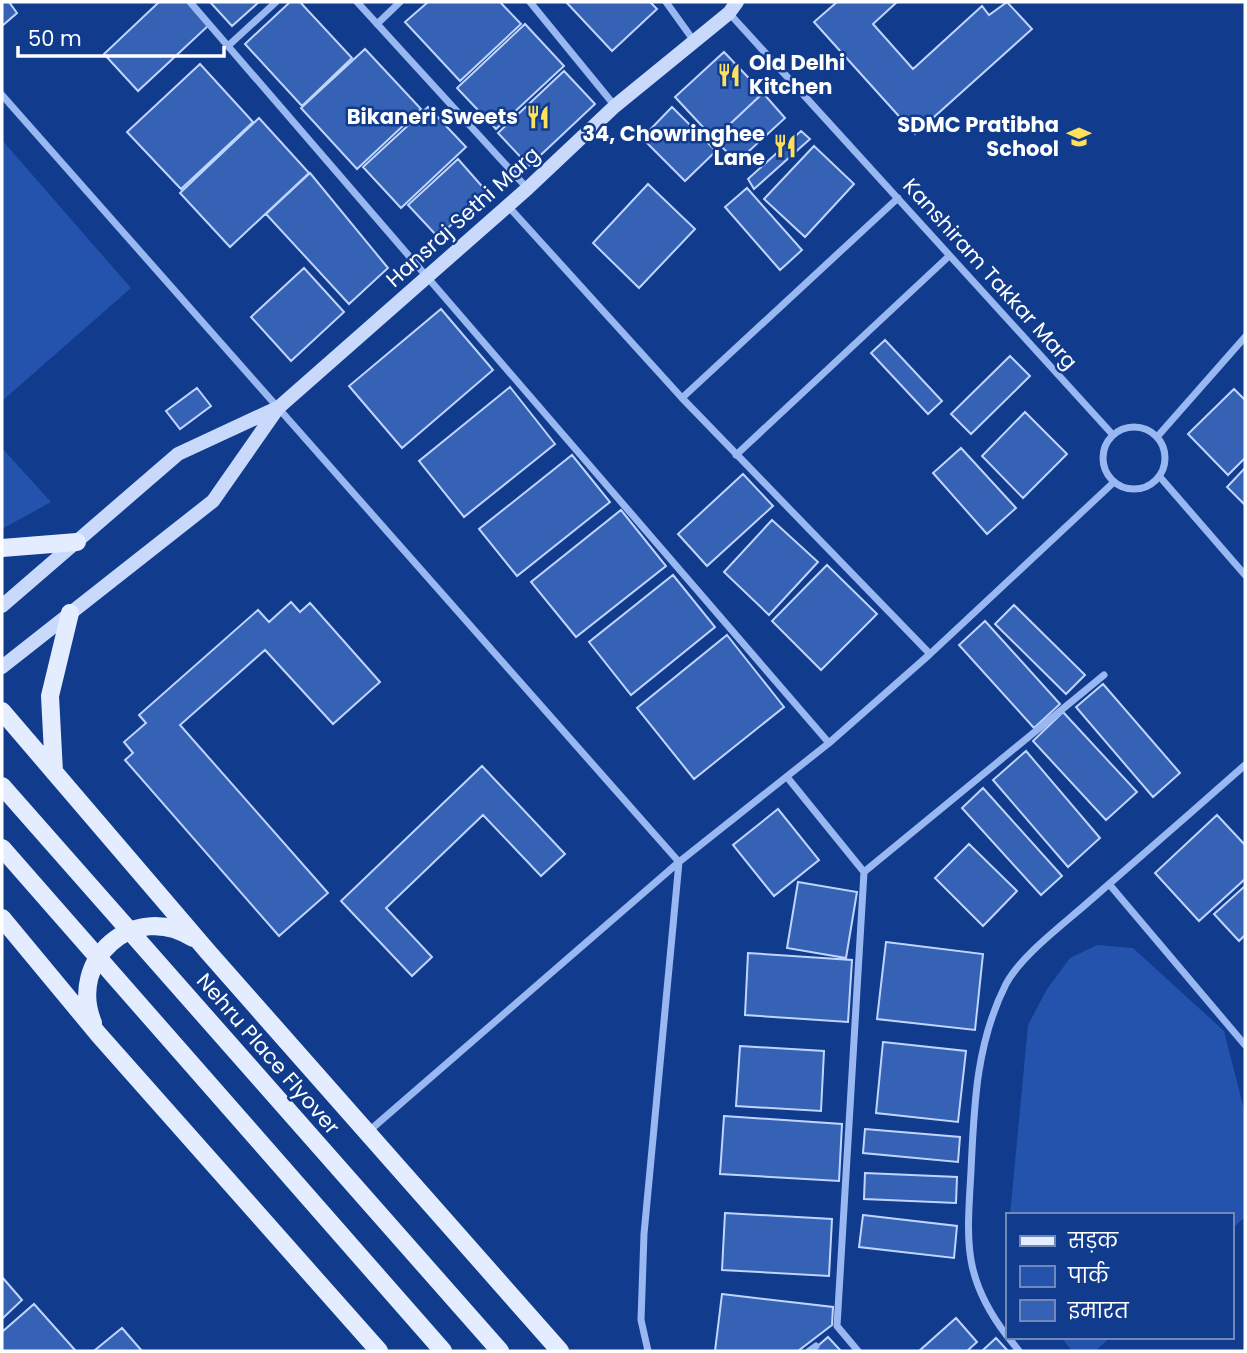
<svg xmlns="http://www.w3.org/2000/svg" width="1247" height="1353" font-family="Poppins,'Noto Sans Devanagari',sans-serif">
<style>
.green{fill:#2353ac}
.building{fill:#3562b4;stroke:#c0d5fd;stroke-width:2}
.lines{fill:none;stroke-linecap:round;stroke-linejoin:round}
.street{stroke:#99b8f2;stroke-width:7}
.secondary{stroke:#c8d9fc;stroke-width:14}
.primary{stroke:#e4ecff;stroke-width:18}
.primary-bridge{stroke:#e4ecff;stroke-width:18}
.labels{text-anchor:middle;stroke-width:5;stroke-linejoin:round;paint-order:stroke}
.poi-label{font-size:21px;font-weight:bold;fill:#fff;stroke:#113b8c;text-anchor:end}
.street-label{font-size:21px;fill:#fff;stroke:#113b8c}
</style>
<rect width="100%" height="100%" fill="#113b8c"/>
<path class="green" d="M 2,140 L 131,288 L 2,401 Z
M 2,448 L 51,502 L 2,529 Z
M 1097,945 L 1133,948 L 1224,1031 L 1245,1113 L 1245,1217 L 1231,1230 L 1231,1215 L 1010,1215 L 1028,1025 L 1047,989 L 1070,958 Z
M 1061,1337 L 1111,1337 L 1095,1351 L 1072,1351 Z"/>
<path class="building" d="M 2,2 L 9,2 L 17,13 L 2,26 Z
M 159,2 L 188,2 L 209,25 L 138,91 L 104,54 Z
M 210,2 L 259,2 L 232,26 Z
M 290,2 L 300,2 L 352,58 L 302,106 L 245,44 Z
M 428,2 L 500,2 L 521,24 L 460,81 L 405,22 Z
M 566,2 L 650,2 L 657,9 L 612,51 Z
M 837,2 L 897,2 L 873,24 L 913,69 L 982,6 L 989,15 L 1007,2 L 1032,29 L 915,134 L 814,22 Z
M 525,24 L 564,66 L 496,129 L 457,88 Z
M 365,49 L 421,109 L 357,169 L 301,108 Z
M 724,52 L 763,93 L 714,139 L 675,97 Z
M 200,64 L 253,122 L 181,189 L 127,132 Z
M 564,71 L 595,104 L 529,166 L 498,133 Z
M 763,93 L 785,118 L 737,162 L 714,139 Z
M 428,107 L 466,147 L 401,208 L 363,167 Z
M 672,107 L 716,151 L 685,181 L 642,138 Z
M 259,118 L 309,173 L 230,247 L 180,193 Z
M 801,131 L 810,139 L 754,189 L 748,179 Z
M 814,146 L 854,184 L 805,237 L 764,199 Z
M 458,159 L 487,192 L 438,237 L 408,205 Z
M 310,173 L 388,268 L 349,304 L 266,214 Z
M 648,184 L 695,229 L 639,288 L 593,243 Z
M 747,188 L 802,250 L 780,270 L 725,207 Z
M 304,268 L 344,312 L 291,361 L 251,317 Z
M 441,309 L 493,370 L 402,448 L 349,386 Z
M 885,340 L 942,401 L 928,414 L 871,353 Z
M 1010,356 L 1030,376 L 971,434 L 951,414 Z
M 510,387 L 555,444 L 464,517 L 419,461 Z
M 197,388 L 211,406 L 180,429 L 166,411 Z
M 1234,389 L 1245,400 L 1245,458 L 1228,475 L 1188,434 Z
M 1025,412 L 1067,454 L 1023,498 L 982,456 Z
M 961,448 L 1016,508 L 987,534 L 933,473 Z
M 572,455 L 610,502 L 517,576 L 479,529 Z
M 1245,468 L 1245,505 L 1227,487 Z
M 743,474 L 773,506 L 707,566 L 678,534 Z
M 621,510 L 666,566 L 576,637 L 531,582 Z
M 772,520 L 818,562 L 769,615 L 724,572 Z
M 827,565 L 877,614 L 821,670 L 772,621 Z
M 673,575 L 715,627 L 631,695 L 589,642 Z
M 291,602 L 300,612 L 310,603 L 380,682 L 333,724 L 265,650 L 180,725 L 328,893 L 279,936 L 125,760 L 133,753 L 124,742 L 146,723 L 139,715 L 258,610 L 269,622 Z
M 1014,605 L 1085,675 L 1066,694 L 995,624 Z
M 985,621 L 1060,704 L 1034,728 L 959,645 Z
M 727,635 L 784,707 L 694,779 L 637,708 Z
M 1103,684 L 1180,773 L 1153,797 L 1076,707 Z
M 1063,712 L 1137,792 L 1106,820 L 1033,741 Z
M 1026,751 L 1100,838 L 1068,867 L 993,780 Z
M 482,766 L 565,854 L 541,876 L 483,815 L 386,908 L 432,957 L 412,976 L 341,901 Z
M 983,788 L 1062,876 L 1041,895 L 962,808 Z
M 778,809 L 819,860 L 774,896 L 733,845 Z
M 1217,815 L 1245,845 L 1245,879 L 1199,921 L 1155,873 Z
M 969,844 L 1017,891 L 983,926 L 935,878 Z
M 798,882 L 857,892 L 846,958 L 787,948 Z
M 1245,886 L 1245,935 L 1239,941 L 1214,914 Z
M 886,942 L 983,954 L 975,1030 L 877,1019 Z
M 748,953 L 852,960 L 848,1022 L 745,1015 Z
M 883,1042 L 966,1051 L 958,1122 L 876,1113 Z
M 740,1046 L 824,1051 L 821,1111 L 736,1106 Z
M 724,1116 L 842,1124 L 839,1181 L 720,1174 Z
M 865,1129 L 960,1137 L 958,1162 L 863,1153 Z
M 865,1173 L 957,1177 L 956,1203 L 864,1199 Z
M 725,1213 L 832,1219 L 829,1276 L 722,1270 Z
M 863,1215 L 957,1226 L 954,1258 L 859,1247 Z
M 2,1277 L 22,1300 L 2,1319 Z
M 722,1294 L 833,1307 L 832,1325 L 798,1351 L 715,1351 Z
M 34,1304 L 75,1350 L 73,1351 L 2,1351 L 2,1332 Z
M 956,1318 L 977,1342 L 967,1351 L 919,1351 Z
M 122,1328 L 142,1351 L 96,1351 L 95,1350 Z
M 828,1337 L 841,1351 L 812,1351 Z
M 996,1338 L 1008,1351 L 982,1351 Z"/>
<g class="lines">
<path class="street" d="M 190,2 L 829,743
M 357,2 L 527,188
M 530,2 L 615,106
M 666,2 L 694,41
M 729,13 L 1113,435
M 377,24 L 400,2
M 228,46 L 276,2
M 2,95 L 679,862 L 644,1234 L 641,1320 L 648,1351
M 508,206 L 682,398 L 930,654
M 682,398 L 898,198
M1103 458a31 31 0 1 1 62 0a31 31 0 1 1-62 0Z
M 1157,437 L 1245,337
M 736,455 L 948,257
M 1160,477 L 1245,575
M 787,777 L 864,872
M 1109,884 L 1245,1045
M 369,1131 L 679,862 L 829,743 L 930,654 L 1114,482
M 1007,1336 C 962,1277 967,1241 971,1171 C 974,1106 976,1043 1006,984 C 1021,956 1061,926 1085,905 C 1138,859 1192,812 1245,765
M 1008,1337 L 1019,1351
M 809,1351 L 816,1346
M 858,1351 L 837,1326 L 864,872 L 1104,675"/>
<path class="secondary" d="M 2,606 L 178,454 L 277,408
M 2,667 L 213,501 L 278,408 L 528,188 L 615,106 L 729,13 L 737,2"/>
<path class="primary" d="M 2,548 L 77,542
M 2,711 L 209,953 L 560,1351
M 54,772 L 50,696 L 70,613
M 2,918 L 99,1035 L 379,1351
M 93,1023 C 67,960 134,900 193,938"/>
<path class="primary-bridge" d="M 2,786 L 500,1351
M 2,848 L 443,1351"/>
</g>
<defs>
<g id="restaurant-bare" transform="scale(1.89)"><path d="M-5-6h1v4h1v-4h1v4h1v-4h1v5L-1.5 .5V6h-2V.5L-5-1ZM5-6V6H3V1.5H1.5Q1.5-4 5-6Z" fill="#ffe05a" stroke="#113b8c" stroke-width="2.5" paint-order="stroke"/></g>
<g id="school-bare" transform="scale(1.89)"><path d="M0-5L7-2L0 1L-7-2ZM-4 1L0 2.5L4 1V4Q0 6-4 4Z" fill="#ffe05a" stroke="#113b8c" stroke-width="2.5" paint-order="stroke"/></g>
</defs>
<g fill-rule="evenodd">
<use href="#restaurant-bare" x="729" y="75"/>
<use href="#restaurant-bare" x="538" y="117"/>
<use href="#school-bare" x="1079" y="137"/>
<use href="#restaurant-bare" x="785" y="146"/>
</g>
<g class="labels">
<g class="poi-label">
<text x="749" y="70" text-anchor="start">Old Delhi<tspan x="749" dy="24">Kitchen</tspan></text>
<text x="518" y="124">Bikaneri Sweets</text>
<text x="1059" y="132">SDMC Pratibha<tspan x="1059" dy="24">School</tspan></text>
<text x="765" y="141">34, Chowringhee<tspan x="765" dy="24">Lane</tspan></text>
</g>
<g class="street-label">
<text transform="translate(463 217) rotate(-42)" y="7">Hansraj Sethi Marg</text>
<text transform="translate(990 274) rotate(48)" y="7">Kanshiram Takkar Marg</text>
<text transform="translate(268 1054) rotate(49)" y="7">Nehru Place Flyover</text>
</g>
</g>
<rect width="1247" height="1353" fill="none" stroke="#ffffff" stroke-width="7"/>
<rect x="1006" y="1213" width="228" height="126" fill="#113b8c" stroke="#7089ba" stroke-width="2"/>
<rect x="1020" y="1236" width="35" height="10" fill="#e4ecff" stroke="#7089ba" stroke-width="2"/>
<text x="1068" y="1248" font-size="21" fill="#ffffff">सड़क</text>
<rect x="1020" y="1266" width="35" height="21" fill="#2353ac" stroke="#7089ba" stroke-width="2"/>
<text x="1068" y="1283" font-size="21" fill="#ffffff">पार्क</text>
<rect x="1020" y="1300" width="35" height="21" fill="#3562b4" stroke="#7089ba" stroke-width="2"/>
<text x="1068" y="1318" font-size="21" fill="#ffffff">इमारत</text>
<path d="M18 46v10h206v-10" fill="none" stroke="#ffffff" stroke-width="3.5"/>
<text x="28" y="46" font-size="21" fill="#ffffff" stroke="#113b8c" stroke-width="5" paint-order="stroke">50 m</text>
</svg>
